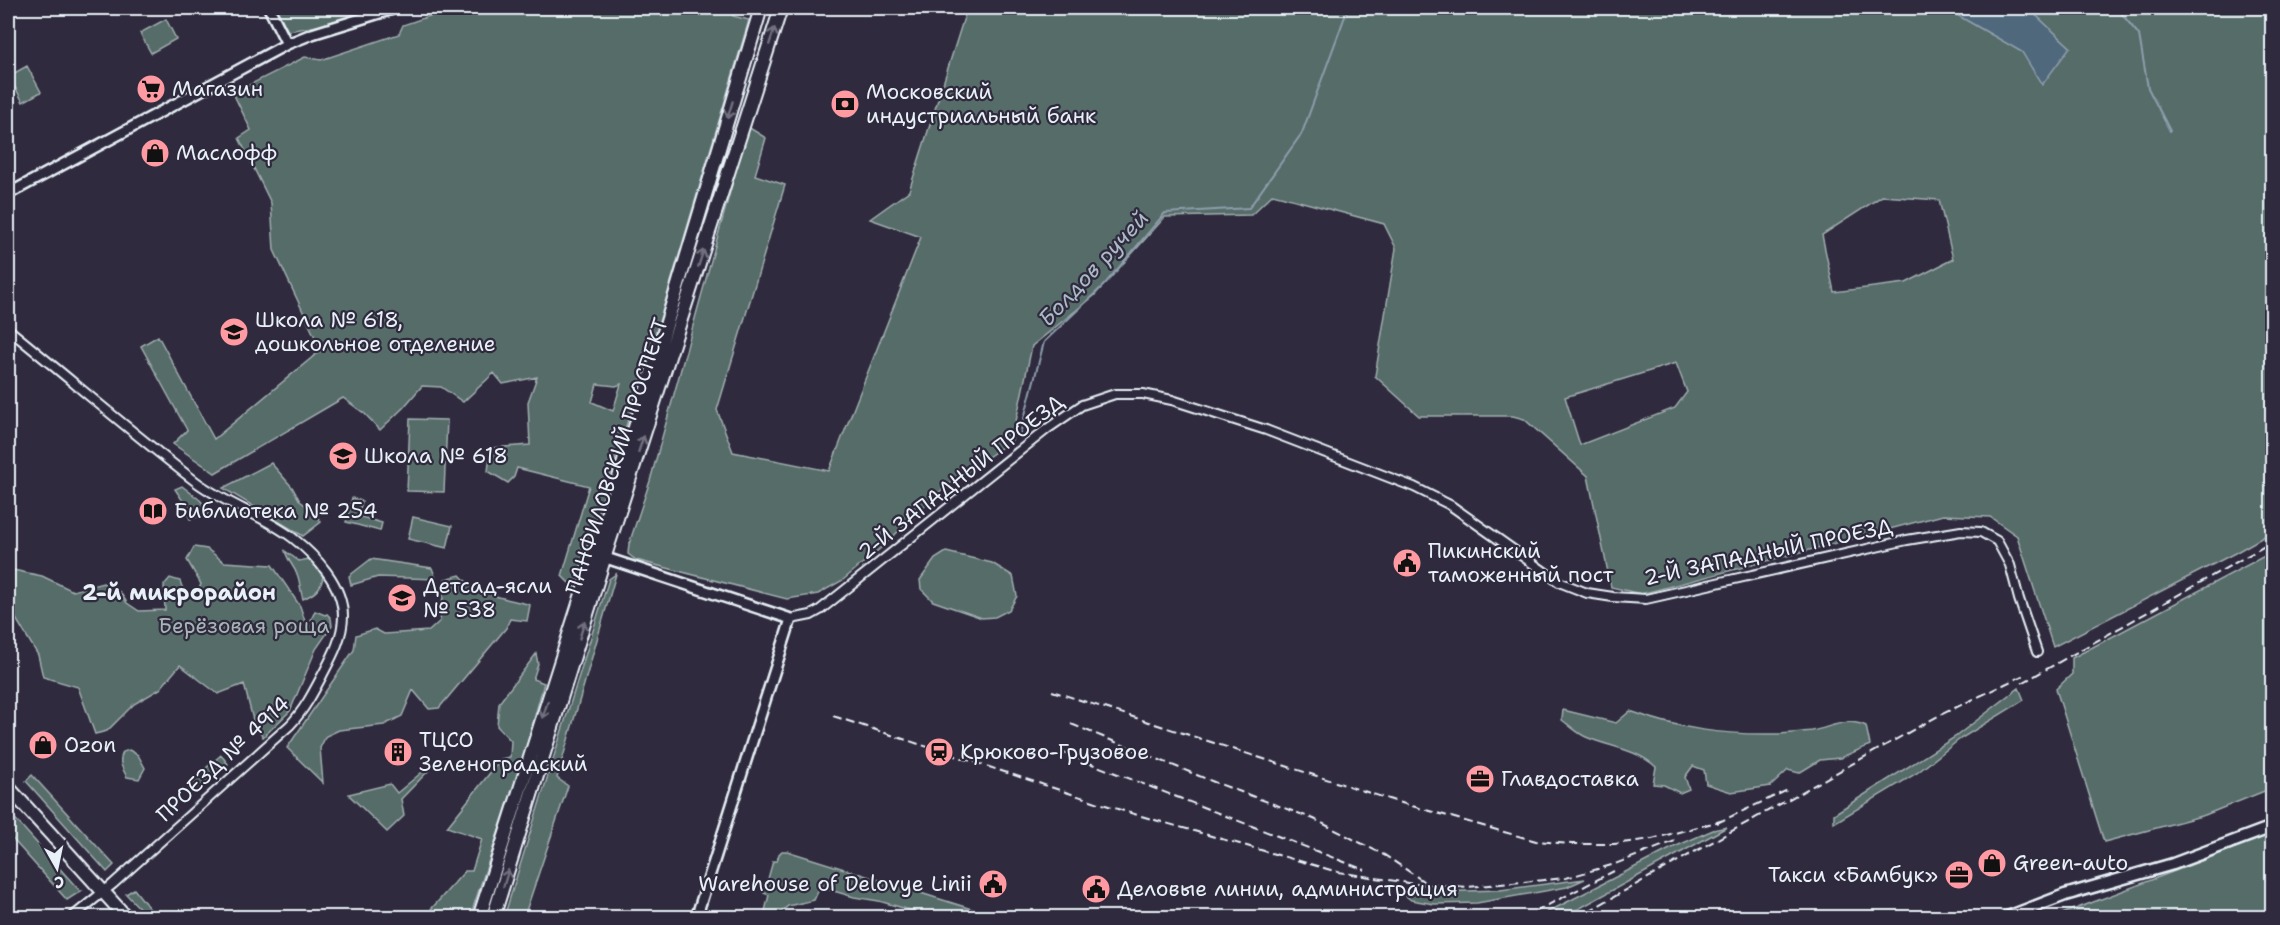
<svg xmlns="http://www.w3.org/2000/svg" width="2280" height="925" font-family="'Shantell Sans',sans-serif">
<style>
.green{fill:#576c67;stroke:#a0aeb0;stroke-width:1.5;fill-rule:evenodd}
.water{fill:#50677c;stroke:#8d9eae;stroke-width:1.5}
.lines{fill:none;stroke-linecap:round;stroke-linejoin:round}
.stream{stroke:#8d9eae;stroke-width:2}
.minor-casing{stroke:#e8f1f8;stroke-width:12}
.tertiary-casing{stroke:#e8f1f8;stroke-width:14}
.secondary-casing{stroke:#e8f1f8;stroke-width:15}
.primary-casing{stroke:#e8f1f8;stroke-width:16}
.minor{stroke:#2f2a3d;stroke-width:8}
.tertiary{stroke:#2f2a3d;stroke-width:9}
.secondary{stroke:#2f2a3d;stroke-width:10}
.primary{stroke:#2f2a3d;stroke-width:12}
.rail{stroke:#e8f1f8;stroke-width:2;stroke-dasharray:9 4.5;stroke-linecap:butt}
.oneway{stroke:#70707e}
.labels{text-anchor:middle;stroke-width:4.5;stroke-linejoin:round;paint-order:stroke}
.poi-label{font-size:21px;fill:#e8f1f8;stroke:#2f2a3d;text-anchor:start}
.street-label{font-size:21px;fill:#e8f1f8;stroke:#2f2a3d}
.park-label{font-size:21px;fill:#a7b5b7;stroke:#2f2a3d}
.water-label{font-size:22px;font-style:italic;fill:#abbac6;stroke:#2f2a3d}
.neighbourhood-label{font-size:22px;font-weight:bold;fill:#e8f1f8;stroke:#2f2a3d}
</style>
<rect width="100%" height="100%" fill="#2f2a3d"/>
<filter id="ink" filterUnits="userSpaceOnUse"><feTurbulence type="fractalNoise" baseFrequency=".0167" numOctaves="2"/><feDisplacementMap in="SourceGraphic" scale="12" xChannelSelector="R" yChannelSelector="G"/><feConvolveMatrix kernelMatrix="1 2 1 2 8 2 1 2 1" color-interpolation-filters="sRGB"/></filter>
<g filter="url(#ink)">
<path class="green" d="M 276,8 L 386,8 L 342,22 L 288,31 Z
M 453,8 L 735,8 L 733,16 L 749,20 L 654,339 L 574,588 L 562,576 L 589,486 L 517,468 L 514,477 L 508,483 L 488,471 L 491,448 L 530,445 L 528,402 L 537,377 L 503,384 L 494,373 L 463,402 L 441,387 L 422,386 L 403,408 L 380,430 L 365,414 L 343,398 L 215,473 L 173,444 L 187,430 L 141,346 L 158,336 L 214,439 L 321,350 L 274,250 L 271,203 L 239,138 L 251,130 L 233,93 L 305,57 L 321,60 L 399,34 L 403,25 ZM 597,384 L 616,386 L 621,384 L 613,411 L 592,402 Z
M 967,8 L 1945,8 L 2022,52 L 2070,47 L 2028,8 L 2272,8 L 2272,532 L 2235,553 L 2053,647 L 2017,536 L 1990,517 L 1943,515 L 1641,594 L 1611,587 L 1588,476 L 1524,419 L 1513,416 L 1419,416 L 1375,376 L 1396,248 L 1384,224 L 1273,194 L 1251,215 L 1165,217 L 1094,296 L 1032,346 L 1012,440 L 944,488 L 882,547 L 843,580 L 818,594 L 787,599 L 636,560 L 628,554 L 629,544 L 650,481 L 748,127 L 766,138 L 755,175 L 785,185 L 717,410 L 733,452 L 829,471 L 921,237 L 870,219 L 909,191 ZM 1882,196 L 1939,200 L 1953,259 L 1906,283 L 1834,292 L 1822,235 ZM 1676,363 L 1687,392 L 1675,408 L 1580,445 L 1565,397 Z
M 166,19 L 176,39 L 151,53 L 140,33 Z
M 27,66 L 41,92 L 23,102 L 9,76 Z
M 410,419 L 447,420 L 444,492 L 407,491 Z
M 271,463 L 292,487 L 300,501 L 314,512 L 321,522 L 303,536 L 223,488 Z
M 182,486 L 200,500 L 211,513 L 190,519 L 183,501 L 175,489 Z
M 352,498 L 362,501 L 358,516 L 382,523 L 380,531 L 346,522 Z
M 413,517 L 452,526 L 447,548 L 408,539 Z
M 194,547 L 207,549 L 224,562 L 272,565 L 300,606 L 307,627 L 315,622 L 311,620 L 315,611 L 325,615 L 327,614 L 331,618 L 332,626 L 316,649 L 290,711 L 263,737 L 253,720 L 244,684 L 218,694 L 180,665 L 160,689 L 134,704 L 107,731 L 95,734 L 78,687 L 43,677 L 38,655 L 15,617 L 8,624 L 8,569 L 42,576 L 73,591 L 103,583 L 120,592 L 127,603 L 139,611 L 165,610 L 164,585 L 170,578 L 180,581 L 185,595 L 197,594 L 201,584 L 187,560 Z
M 285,551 L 299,561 L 309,559 L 323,575 C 322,588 316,593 303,599 C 300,590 300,580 297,574 C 293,565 288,561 285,551 Z
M 946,552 L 992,563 L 1013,576 L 1017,596 L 1009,610 L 995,617 L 982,618 L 933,601 L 921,589 L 920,580 L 935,559 Z
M 2272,552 L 2272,788 L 2205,815 L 2104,842 L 2056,689 L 2072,674 L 2072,658 Z
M 371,559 L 432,568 L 436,579 L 378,577 L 351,585 L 349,576 Z
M 616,574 L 557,778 L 568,786 L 524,917 L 504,917 L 609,579 Z
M 460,575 C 477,596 506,598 530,605 L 527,621 L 510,619 L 506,628 L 439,708 L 429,709 L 413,690 L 402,716 L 384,725 L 339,730 L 326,736 L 320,748 L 323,783 L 287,748 L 354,650 L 356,635 L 375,629 L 384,634 L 429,631 L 440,621 L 445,579 Z
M 536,654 L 538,664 L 533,679 L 544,683 L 525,752 L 470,917 L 424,917 L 465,871 L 472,871 L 482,839 L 447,827 L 501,759 L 510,757 L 511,741 L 497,726 L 499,703 Z
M 2019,688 L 2024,700 L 1960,739 L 1917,773 L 1834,823 L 1834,814 L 1955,737 Z
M 1563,710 L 1616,723 L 1630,711 C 1679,729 1722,735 1775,734 C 1787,734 1800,732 1812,731 C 1832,727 1846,717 1866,726 L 1870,745 L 1840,758 L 1820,760 L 1799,773 L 1788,770 L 1771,786 L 1731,792 L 1706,784 L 1704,770 L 1693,766 L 1685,777 L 1689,789 L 1680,793 L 1664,785 L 1653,784 L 1656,767 C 1637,749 1609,747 1586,737 C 1577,733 1569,725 1562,720 Z
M 129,750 L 138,755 L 145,768 L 139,779 L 127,777 C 122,768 118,762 123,752 Z
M 221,755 L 228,764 L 198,790 L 191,781 Z
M 427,768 L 430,769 L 401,799 L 404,816 L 387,832 L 350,796 L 349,794 L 390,784 L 397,793 Z
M 32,775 L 114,865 L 107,872 L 26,781 Z
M 8,811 L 80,891 L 81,891 L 67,900 L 8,834 Z
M 1727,827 L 1564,917 L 1538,917 L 1672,848 L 1713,830 Z
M 2272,834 L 2272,917 L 2054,917 Z
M 782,851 L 787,851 L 997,917 L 934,917 L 879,901 L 854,897 L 820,887 L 814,900 L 788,906 L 775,917 L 761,917 L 765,911 L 769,895 L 764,893 L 773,861 L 777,861 L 779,854 Z
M 1585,879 L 1567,887 L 1477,903 L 1434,904 L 1411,900 L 1402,893 L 1500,890 Z
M 134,889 L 156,917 L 148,917 L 126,894 Z"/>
<path class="water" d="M 1945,8 L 2028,8 L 2070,47 L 2042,85 L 2022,52 Z"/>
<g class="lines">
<path class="stream" d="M 2117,8 L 2139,35 L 2148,88 L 2170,131
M 1020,434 L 1044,342 L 1105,284 L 1165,213 L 1249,208 L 1302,133 L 1348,8"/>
<g class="minor-casing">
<path id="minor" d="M 8,329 C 70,379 131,432 195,481 C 225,504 263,515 293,538 C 316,556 343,585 343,616 C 343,636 333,655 324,672 C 314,691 305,709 290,725 L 113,884 L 71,918
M 791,619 L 811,615 L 820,610 L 1047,429 L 1082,405 L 1115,394 L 1143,394 L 1172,400 L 1266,430 L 1414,487 L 1450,505 L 1559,582 L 1587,593 L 1613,597 L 1646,599 L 1907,540 L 1961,531 L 1981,532 L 1997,541 L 2010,565 L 2019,599 L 2037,652"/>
</g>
<g class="tertiary-casing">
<path id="tertiary" d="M 269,8 L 287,44
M 8,194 L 287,44 L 312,34 L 396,8
M 600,556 L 791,619 L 696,918"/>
</g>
<g class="secondary-casing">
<path id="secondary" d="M 2005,918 L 2065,895 L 2173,864 L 2272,827"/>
</g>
<g class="primary-casing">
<path id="primary" d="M 8,787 L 127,918
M 479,918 L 644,399 L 761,8
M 493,918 L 609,543 L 781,8"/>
</g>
<use href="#minor" class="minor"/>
<use href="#tertiary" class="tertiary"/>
<use href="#secondary" class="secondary"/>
<use href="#primary" class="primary"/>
<path class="rail" d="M 2022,683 L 2272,542
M 1052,691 L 1398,802 L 1536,841 L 1571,844 L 1614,844 L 1652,839 L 1724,820
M 833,716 L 1127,812 L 1338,872 L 1415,884 L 1468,887 L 1566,878 L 1615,864 L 1675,841
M 1071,724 L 1214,782 L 1314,819 L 1386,856 L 1426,883
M 1061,752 L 1365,870
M 1717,823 L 1790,789
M 1523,918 L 1614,871
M 1576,918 L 1938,716 L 2024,675"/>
</g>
<defs><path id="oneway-shaft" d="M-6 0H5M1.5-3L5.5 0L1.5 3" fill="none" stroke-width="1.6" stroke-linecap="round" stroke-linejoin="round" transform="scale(1.5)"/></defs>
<g class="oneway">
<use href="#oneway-shaft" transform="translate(772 36) rotate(-72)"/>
<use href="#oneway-shaft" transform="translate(730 110) rotate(107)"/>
<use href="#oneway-shaft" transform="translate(701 258) rotate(-72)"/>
<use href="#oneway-shaft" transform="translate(641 444) rotate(-72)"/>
<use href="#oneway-shaft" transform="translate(582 630) rotate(-73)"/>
<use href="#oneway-shaft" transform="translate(545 710) rotate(108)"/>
<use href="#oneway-shaft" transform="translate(506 878) rotate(-73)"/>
</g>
</g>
<defs>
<g id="supermarket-disc" transform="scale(1.5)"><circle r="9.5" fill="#ff9aa2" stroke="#2f2a3d"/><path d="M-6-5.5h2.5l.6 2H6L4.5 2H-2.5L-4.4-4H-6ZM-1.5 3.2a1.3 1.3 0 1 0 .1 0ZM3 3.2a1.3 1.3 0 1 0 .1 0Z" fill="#111"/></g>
<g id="bank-disc" transform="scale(1.5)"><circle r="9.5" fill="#ff9aa2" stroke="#2f2a3d"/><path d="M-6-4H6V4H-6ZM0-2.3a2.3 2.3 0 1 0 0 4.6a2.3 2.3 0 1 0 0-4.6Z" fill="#111"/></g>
<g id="shop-disc" transform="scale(1.5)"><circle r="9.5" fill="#ff9aa2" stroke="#2f2a3d"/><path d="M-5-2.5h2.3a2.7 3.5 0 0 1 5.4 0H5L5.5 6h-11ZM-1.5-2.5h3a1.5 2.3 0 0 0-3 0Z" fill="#111"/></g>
<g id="school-disc" transform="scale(1.5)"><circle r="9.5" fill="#ff9aa2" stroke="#2f2a3d"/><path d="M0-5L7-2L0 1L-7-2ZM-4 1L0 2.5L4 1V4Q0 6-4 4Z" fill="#111"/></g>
<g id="library-disc" transform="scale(1.5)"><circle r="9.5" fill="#ff9aa2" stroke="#2f2a3d"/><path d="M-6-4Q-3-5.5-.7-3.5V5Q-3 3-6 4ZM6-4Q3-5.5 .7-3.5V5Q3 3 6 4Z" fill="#111"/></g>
<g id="civic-disc" transform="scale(1.5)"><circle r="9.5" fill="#ff9aa2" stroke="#2f2a3d"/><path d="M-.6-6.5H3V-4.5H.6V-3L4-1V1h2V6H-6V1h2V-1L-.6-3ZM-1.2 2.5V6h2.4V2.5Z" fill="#111"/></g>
<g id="building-disc" transform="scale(1.5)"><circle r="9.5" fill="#ff9aa2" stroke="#2f2a3d"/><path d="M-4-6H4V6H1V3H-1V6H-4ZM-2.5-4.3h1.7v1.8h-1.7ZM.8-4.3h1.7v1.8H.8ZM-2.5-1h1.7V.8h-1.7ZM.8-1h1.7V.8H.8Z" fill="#111"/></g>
<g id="station-disc" transform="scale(1.5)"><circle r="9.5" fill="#ff9aa2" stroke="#2f2a3d"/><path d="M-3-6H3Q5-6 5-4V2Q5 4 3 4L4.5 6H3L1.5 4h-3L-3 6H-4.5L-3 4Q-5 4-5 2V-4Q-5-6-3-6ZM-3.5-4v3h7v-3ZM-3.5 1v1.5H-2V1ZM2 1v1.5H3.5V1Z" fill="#111"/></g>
<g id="office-disc" transform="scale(1.5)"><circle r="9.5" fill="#ff9aa2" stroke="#2f2a3d"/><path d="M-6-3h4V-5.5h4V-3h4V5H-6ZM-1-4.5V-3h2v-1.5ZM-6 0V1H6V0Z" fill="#111"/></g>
</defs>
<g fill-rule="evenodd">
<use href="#supermarket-disc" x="151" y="89"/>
<use href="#bank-disc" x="845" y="104"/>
<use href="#shop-disc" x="155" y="153"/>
<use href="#school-disc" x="234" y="332"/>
<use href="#school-disc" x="343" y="456"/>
<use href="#library-disc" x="153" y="511"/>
<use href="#civic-disc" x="1407" y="563"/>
<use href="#school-disc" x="402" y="598"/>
<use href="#shop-disc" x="43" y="745"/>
<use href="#building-disc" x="398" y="752"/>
<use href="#station-disc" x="939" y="752"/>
<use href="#office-disc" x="1480" y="779"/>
<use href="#shop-disc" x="1992" y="863"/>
<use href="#office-disc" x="1959" y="875"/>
<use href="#civic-disc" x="993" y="884"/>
<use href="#civic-disc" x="1096" y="889"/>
</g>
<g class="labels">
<g class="poi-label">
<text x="172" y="96">Магазин</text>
<text x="866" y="99">Московский<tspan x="866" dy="24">индустриальный банк</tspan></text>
<text x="176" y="160">Маслофф</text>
<text x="255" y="327">Школа № 618,<tspan x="255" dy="24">дошкольное отделение</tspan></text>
<text x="364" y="463">Школа № 618</text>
<text x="174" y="518">Библиотека № 254</text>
<text x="1428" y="558">Пикинский<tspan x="1428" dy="24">таможенный пост</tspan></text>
<text x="423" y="593">Детсад-ясли<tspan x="423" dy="24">№ 538</tspan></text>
<text x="419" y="747">ТЦСО<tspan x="419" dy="24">Зеленоградский</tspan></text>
<text x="64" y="752">Ozon</text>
<text x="960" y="759">Крюково-Грузовое</text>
<text x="1501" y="786">Главдоставка</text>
<text x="2013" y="870">Green-auto</text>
<text x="1938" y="882" text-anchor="end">Такси «Бамбук»</text>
<text x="972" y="891" text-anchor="end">Warehouse of Delovye Linii</text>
<text x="1117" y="896">Деловые линии, администрация</text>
</g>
<g class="street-label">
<text transform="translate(617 456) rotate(-72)" y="7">ПАНФИЛОВСКИЙ ПРОСПЕКТ</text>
<text transform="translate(961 477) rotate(-38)" y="7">2-Й ЗАПАДНЫЙ ПРОЕЗД</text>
<text transform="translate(1768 552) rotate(-12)" y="7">2-Й ЗАПАДНЫЙ ПРОЕЗД</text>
<text transform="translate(223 759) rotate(-43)" y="7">ПРОЕЗД № 4914</text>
</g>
<g class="park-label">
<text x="244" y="633">Берёзовая роща</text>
</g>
<g class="water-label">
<text transform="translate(1093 268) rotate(-47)" y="8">Болдов ручей</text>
</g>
<g class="neighbourhood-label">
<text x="179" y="600">2-й микрорайон</text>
</g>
</g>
<rect width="2280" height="925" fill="none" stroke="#2f2a3d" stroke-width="30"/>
<rect x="15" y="15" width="2250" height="895" fill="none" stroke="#e8f1f8" stroke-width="2" filter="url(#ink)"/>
<g transform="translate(57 868) rotate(171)" stroke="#2f2a3d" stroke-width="4.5" paint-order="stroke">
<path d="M0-4.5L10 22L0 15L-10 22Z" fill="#e8f1f8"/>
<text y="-9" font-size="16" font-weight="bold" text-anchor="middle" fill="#e8f1f8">С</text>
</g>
</svg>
